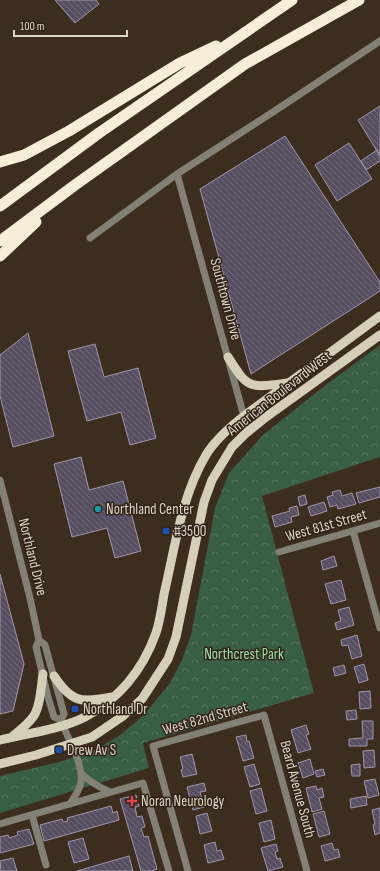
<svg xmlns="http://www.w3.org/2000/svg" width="380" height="871" font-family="'Sofia Sans Condensed',sans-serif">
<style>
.park{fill:url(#park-crowns)}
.building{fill:url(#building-back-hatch);stroke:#a196ac}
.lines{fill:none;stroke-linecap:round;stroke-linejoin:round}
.minor{stroke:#838076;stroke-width:7}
.major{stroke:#d5cfba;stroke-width:9}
.highway{stroke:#f6eed6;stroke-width:11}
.culture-dot{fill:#0f9aa8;stroke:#322314;stroke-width:1.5}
.transit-dot{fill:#1a4fb4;stroke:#322314;stroke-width:1.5}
.health-dot{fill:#e0444e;stroke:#322314;stroke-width:1.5}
.labels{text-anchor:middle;stroke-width:3;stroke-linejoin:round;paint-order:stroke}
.street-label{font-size:15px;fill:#ddd4ca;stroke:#322314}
.poi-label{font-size:15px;fill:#ddd4ca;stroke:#322314;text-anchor:start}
.park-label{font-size:15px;fill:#9be1af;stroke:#322314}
</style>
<defs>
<pattern id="park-crowns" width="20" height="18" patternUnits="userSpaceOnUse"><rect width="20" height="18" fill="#385f44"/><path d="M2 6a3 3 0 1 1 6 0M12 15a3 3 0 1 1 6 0" fill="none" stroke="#54755e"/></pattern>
<pattern id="building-back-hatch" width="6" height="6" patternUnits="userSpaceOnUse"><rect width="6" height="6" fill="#584e62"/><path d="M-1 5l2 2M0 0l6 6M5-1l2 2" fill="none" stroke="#706777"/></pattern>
</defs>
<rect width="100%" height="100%" fill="#3c2d1e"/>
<path class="park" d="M 380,345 L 380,457 L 262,496 L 314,693 L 143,743 L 149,768 L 0,813 L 0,776 L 59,762 L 91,752 L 119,736 L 144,715 L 170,683 L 182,660 L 191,635 L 215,508 L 229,473 L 263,435 L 327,384 Z"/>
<path class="building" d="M 55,0 L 96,0 L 99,4 L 75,23 Z
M 380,106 L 380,156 L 358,120 Z
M 285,136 L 380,282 L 380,291 L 251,374 L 200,189 Z
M 349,143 L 372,179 L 337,201 L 315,165 Z
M 377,150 L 380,156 L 380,161 L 366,170 L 361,161 Z
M 28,333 L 54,436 L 13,447 L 0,396 L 0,355 Z
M 95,344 L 104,377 L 138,368 L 156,438 L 130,445 L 121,412 L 87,421 L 68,351 Z
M 81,457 L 89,490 L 123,481 L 141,551 L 115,558 L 107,528 L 72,537 L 54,464 Z
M 380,487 L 380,497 L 359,503 L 356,493 Z
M 340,490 L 342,496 L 352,493 L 356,504 L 338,509 L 337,505 L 330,507 L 327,497 L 333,495 L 332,492 Z
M 305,495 L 307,504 L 300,506 L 298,497 Z
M 324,502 L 327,511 L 311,516 L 308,507 Z
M 297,506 L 299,515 L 291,517 L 292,522 L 275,527 L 272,516 L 290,511 L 289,508 Z
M 334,556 L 337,566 L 323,570 L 321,561 Z
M 0,574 L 24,664 L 13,711 L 0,714 Z
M 341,580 L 346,600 L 331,604 L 325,584 Z
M 349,607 L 354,625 L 337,630 L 335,623 L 341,621 L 338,610 Z
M 357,635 L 362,656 L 352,659 L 348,645 L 342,646 L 341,640 Z
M 364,664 L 368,680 L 359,683 L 354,667 Z
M 344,665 L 346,673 L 335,676 L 333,668 Z
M 370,691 L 371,708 L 360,709 L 359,692 Z
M 356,710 L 357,719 L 347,720 L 346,711 Z
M 362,721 L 373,721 L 373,739 L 367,739 L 367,746 L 349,746 L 349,739 L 363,738 Z
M 306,725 L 309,734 L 306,735 L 311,749 L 298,753 L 291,730 Z
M 246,735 L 247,742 L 249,741 L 254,758 L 243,761 L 236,737 Z
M 374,750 L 375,767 L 364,768 L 363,751 Z
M 192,754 L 197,774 L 183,777 L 181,770 L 183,769 L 180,757 Z
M 310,759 L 314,774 L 303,778 L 298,763 Z
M 254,764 L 260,784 L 250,787 L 244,767 Z
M 360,764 L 360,776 L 352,776 L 351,765 Z
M 323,769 L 325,775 L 317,777 L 315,771 Z
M 375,779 L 379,795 L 368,798 L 364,781 Z
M 204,783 L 206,791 L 200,792 L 204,807 L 193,810 L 187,787 Z
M 316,786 L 317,790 L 322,788 L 324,797 L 319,798 L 322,809 L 312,812 L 306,788 Z
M 261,788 L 267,811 L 256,814 L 250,791 Z
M 136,795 L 139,806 L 135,807 L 137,817 L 142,816 L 145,827 L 141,828 L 144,837 L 148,836 L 157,869 L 151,871 L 141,871 L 120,799 Z
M 366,796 L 367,805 L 351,808 L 350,799 Z
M 111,806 L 113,813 L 117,811 L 119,820 L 44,841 L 40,825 L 62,819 L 63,822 L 68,821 L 67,818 Z
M 380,808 L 380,833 L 375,835 L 373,825 L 375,824 L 372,810 Z
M 324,811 L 330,834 L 319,837 L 313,814 Z
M 207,813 L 212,831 L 200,834 L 196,816 Z
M 271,820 L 275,839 L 264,842 L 259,823 Z
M 29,829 L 34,844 L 0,853 L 0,837 L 8,835 L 9,838 L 18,835 L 17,832 Z
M 83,838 L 89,859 L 74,863 L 68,842 Z
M 215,842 L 217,851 L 221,850 L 224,859 L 208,863 L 204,845 Z
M 332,843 L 334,850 L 338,849 L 340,857 L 325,861 L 321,846 Z
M 276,844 L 278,851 L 275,852 L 277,859 L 280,858 L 283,867 L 268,871 L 261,848 Z
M 129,856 L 133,871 L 77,871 Z
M 13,858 L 17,871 L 1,871 L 0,861 Z"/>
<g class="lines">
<path class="minor" d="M 90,238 L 177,174
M 248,431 L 177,174 L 273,112 L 380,41
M 0,480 L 30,598 L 39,640 L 45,645 L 64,714 L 61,720 C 67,738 83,762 81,782 C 80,790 74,797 70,804
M 353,531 L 380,628
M 279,552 L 380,523
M 39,640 L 36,647 L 48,697 L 54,717 L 61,720
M 81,773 C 89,782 99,787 110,792
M 32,815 L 46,865
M 0,824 L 143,783 L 169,871
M 188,871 L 153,746 L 264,715 L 307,871"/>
<path class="major" d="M 228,357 C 248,389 249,388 287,383
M 54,676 C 72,703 81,703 112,697
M 13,736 C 21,729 30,723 35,714 C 41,702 41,686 43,674
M 0,740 C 25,734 62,729 85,717 C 119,699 143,669 156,633 C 160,621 162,607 164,594 C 175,548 181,497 206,455 C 215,440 230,427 244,416 L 380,316
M 0,764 L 36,755 L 92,737 L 123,716 L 142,699 L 168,659 L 176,637 L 204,502 L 212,480 L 232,447 L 245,434 L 266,417 L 380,335"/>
<path class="highway" d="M 0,162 L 24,155 L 69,131 L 180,63 L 216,46
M 0,206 L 99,133 L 292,0
M 0,241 L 75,185 L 245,64 L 359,0
M 0,256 L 36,222"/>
</g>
<circle class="culture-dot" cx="98" cy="509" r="4"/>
<g class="transit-dot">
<rect x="162" y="527" width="8" height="8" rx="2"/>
<rect x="71" y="705" width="8" height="8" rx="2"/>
<rect x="55" y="746" width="8" height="8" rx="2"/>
</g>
<path class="health-dot" d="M130 795h4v4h4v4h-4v4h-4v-4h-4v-4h4z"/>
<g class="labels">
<g class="street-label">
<text transform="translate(226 299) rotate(75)" y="5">Southtown Drive</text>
<text transform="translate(279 393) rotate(-38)" y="5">American Boulevard West</text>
<text transform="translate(326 525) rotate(-16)" y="5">West 81st Street</text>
<text transform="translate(33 557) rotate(76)" y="5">Northland Drive</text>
<text transform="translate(205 718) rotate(-16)" y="5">West 82nd Street</text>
<text transform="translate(298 789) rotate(75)" y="5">Beard Avenue South</text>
</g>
<g class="poi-label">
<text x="106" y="514">Northland Center</text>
<text x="174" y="536">#3500</text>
<text x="83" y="714">Northland Dr</text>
<text x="67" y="755">Drew Av S</text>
<text x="141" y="806">Noran Neurology</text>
</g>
<g class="park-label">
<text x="244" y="659">Northcrest Park</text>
</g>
</g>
<path d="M14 30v6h113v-6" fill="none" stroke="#ddd4ca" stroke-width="2"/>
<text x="20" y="30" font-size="12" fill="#ddd4ca" stroke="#322314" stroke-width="3" paint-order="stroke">100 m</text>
</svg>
